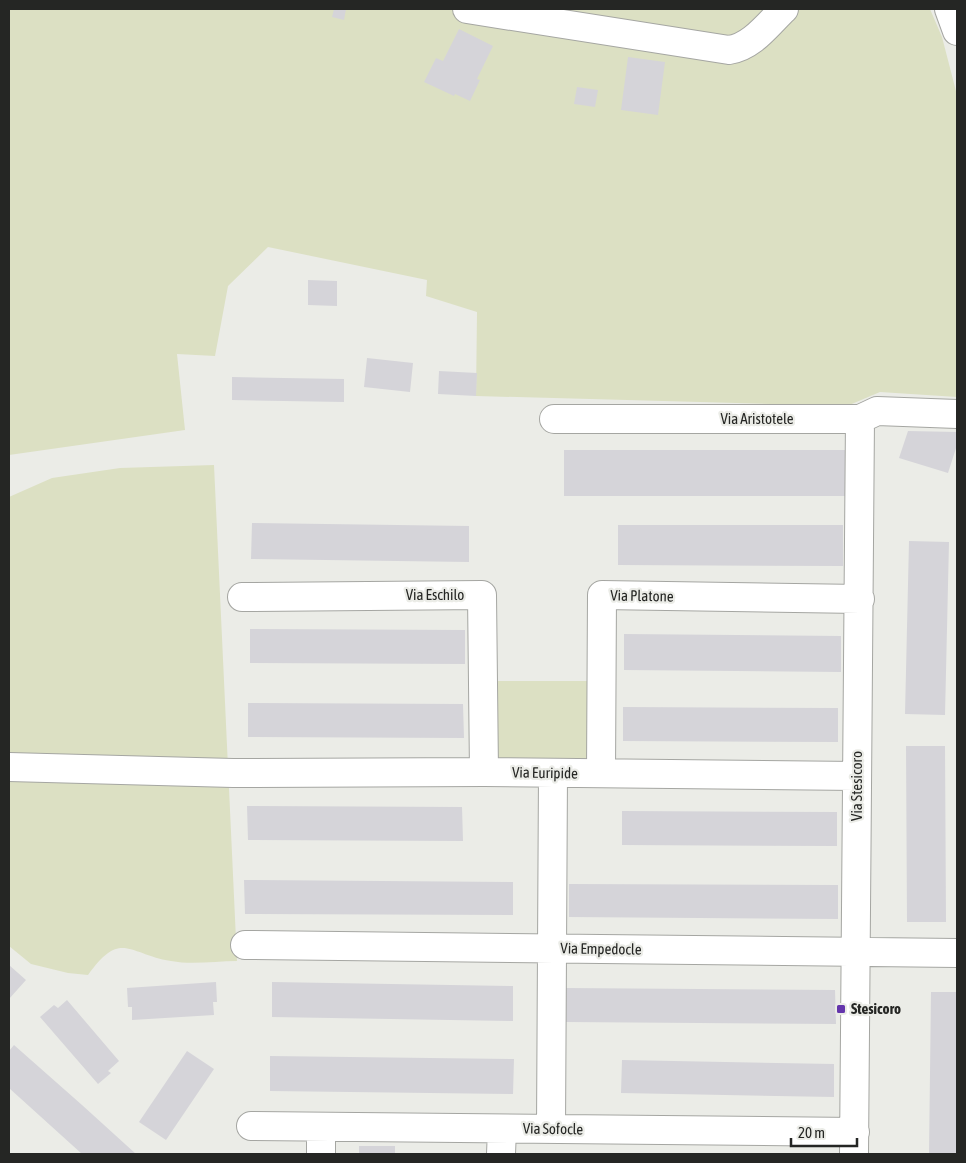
<svg xmlns="http://www.w3.org/2000/svg" width="966" height="1163" font-family="'Asap Condensed',sans-serif">
<style>
.green{fill:#dce0c3}
.building{fill:#d5d4d9}
.lines{fill:none;stroke-linecap:round;stroke-linejoin:round}
.minor-casing{stroke:#a5a6a2;stroke-width:30}
.minor{stroke:#fff;stroke-width:28}
.poi-dot{fill:#6435ac;stroke:#ebece7;stroke-width:2}
.labels{text-anchor:middle;stroke-width:4.5;stroke-linejoin:round;paint-order:stroke}
.street-label{font-size:15px;fill:#252624;stroke:#ebece7}
.poi-label{font-size:15px;font-weight:bold;fill:#252624;stroke:#ebece7;text-anchor:start}
</style>
<rect width="100%" height="100%" fill="#ebece7"/>
<path class="green" d="M 9,9 L 930,9 L 942,37 L 957,95 L 957,397 L 880,392 L 847,406 L 476,396 L 477,312 L 426,296 L 427,280 L 268,247 L 228,286 L 215,356 L 177,354 L 185,430 L 9,455 Z
M 214,465 L 237,961 C 216,961 192,965 171,961 C 128,954 121,929 88,975 L 68,973 L 31,964 L 9,946 L 9,497 L 52,478 L 120,468 Z
M 497,681 L 590,681 L 589,759 L 496,758 Z"/>
<path class="building" d="M 334,9 L 346,9 L 344,20 L 332,17 Z
M 459,29 L 493,46 L 477,79 L 480,80 L 470,101 L 455,94 L 454,96 L 424,82 L 436,58 L 443,61 Z
M 628,57 L 665,62 L 658,115 L 621,110 Z
M 577,87 L 598,90 L 595,107 L 574,104 Z
M 308,280 L 337,281 L 337,306 L 308,305 Z
M 367,358 L 413,363 L 410,392 L 364,387 Z
M 439,371 L 477,373 L 476,396 L 438,394 Z
M 232,377 L 344,379 L 344,402 L 232,400 Z
M 908,431 L 957,432 L 957,445 L 948,473 L 899,458 Z
M 564,450 L 847,450 L 847,496 L 564,496 Z
M 252,523 L 469,526 L 469,562 L 251,559 Z
M 618,525 L 843,525 L 843,566 L 618,565 Z
M 909,541 L 949,542 L 945,715 L 905,714 Z
M 250,629 L 465,630 L 465,664 L 250,663 Z
M 624,634 L 841,636 L 841,672 L 624,670 Z
M 248,703 L 463,704 L 464,738 L 248,737 Z
M 623,707 L 838,708 L 838,742 L 623,741 Z
M 906,746 L 945,746 L 946,922 L 907,922 Z
M 247,806 L 462,807 L 463,841 L 248,840 Z
M 622,811 L 837,812 L 837,846 L 622,845 Z
M 244,880 L 513,882 L 513,915 L 245,914 Z
M 569,884 L 838,885 L 838,919 L 569,917 Z
M 9,965 L 26,980 L 9,999 Z
M 216,982 L 217,1002 L 213,1002 L 214,1015 L 132,1020 L 132,1007 L 128,1007 L 127,988 Z
M 272,982 L 513,986 L 513,1021 L 272,1017 Z
M 566,988 L 835,990 L 836,1024 L 566,1022 Z
M 931,992 L 957,992 L 957,1154 L 929,1154 Z
M 67,1000 L 119,1061 L 108,1071 L 111,1073 L 98,1084 L 40,1017 L 54,1005 L 58,1008 Z
M 14,1045 L 82,1105 L 136,1154 L 82,1154 L 9,1088 L 9,1051 Z
M 187,1051 L 214,1069 L 166,1140 L 139,1122 Z
M 270,1056 L 514,1059 L 513,1094 L 270,1091 Z
M 622,1060 L 834,1064 L 834,1097 L 621,1093 Z
M 359,1146 L 395,1146 L 395,1154 L 359,1154 Z"/>
<g class="lines">
<g class="minor-casing">
<path id="minor" d="M 467,9 L 729,50 C 752,47 768,24 784,9
M 949,9 L 957,31
M 554,419 L 860,419 L 877,411 L 957,414
M 242,597 L 482,595 L 484,772
M 9,767 L 233,773 L 484,772 L 857,776
M 601,773 L 602,595 L 860,599
M 245,945 L 957,953
M 251,1126 L 855,1132
M 551,1129 L 553,773
M 321,1154 L 321,1127
M 501,1154 L 502,1129
M 854,1154 L 860,419"/>
</g>
<use href="#minor" class="minor"/>
</g>
<rect class="poi-dot" x="836" y="1004" width="10" height="10" rx="2.5"/>
<g class="labels">
<g class="street-label">
<text x="757" y="424">Via Aristotele</text>
<text x="435" y="600">Via Eschilo</text>
<text transform="translate(642 596) rotate(1)" y="5">Via Platone</text>
<text transform="translate(545 773) rotate(1)" y="5">Via Euripide</text>
<text transform="translate(857 786) rotate(-90)" y="5">Via Stesicoro</text>
<text transform="translate(601 949) rotate(1)" y="5">Via Empedocle</text>
<text transform="translate(553 1129) rotate(1)" y="5">Via Sofocle</text>
</g>
<g class="poi-label">
<text x="851" y="1014">Stesicoro</text>
</g>
</g>
<rect width="966" height="1163" fill="none" stroke="#252624" stroke-width="20"/>
<path d="M791 1138v8h66v-8" fill="none" stroke="#252624" stroke-width="2.5"/>
<text x="798" y="1138" font-size="15" fill="#252624" stroke="#ebece7" stroke-width="4" paint-order="stroke">20 m</text>
</svg>
